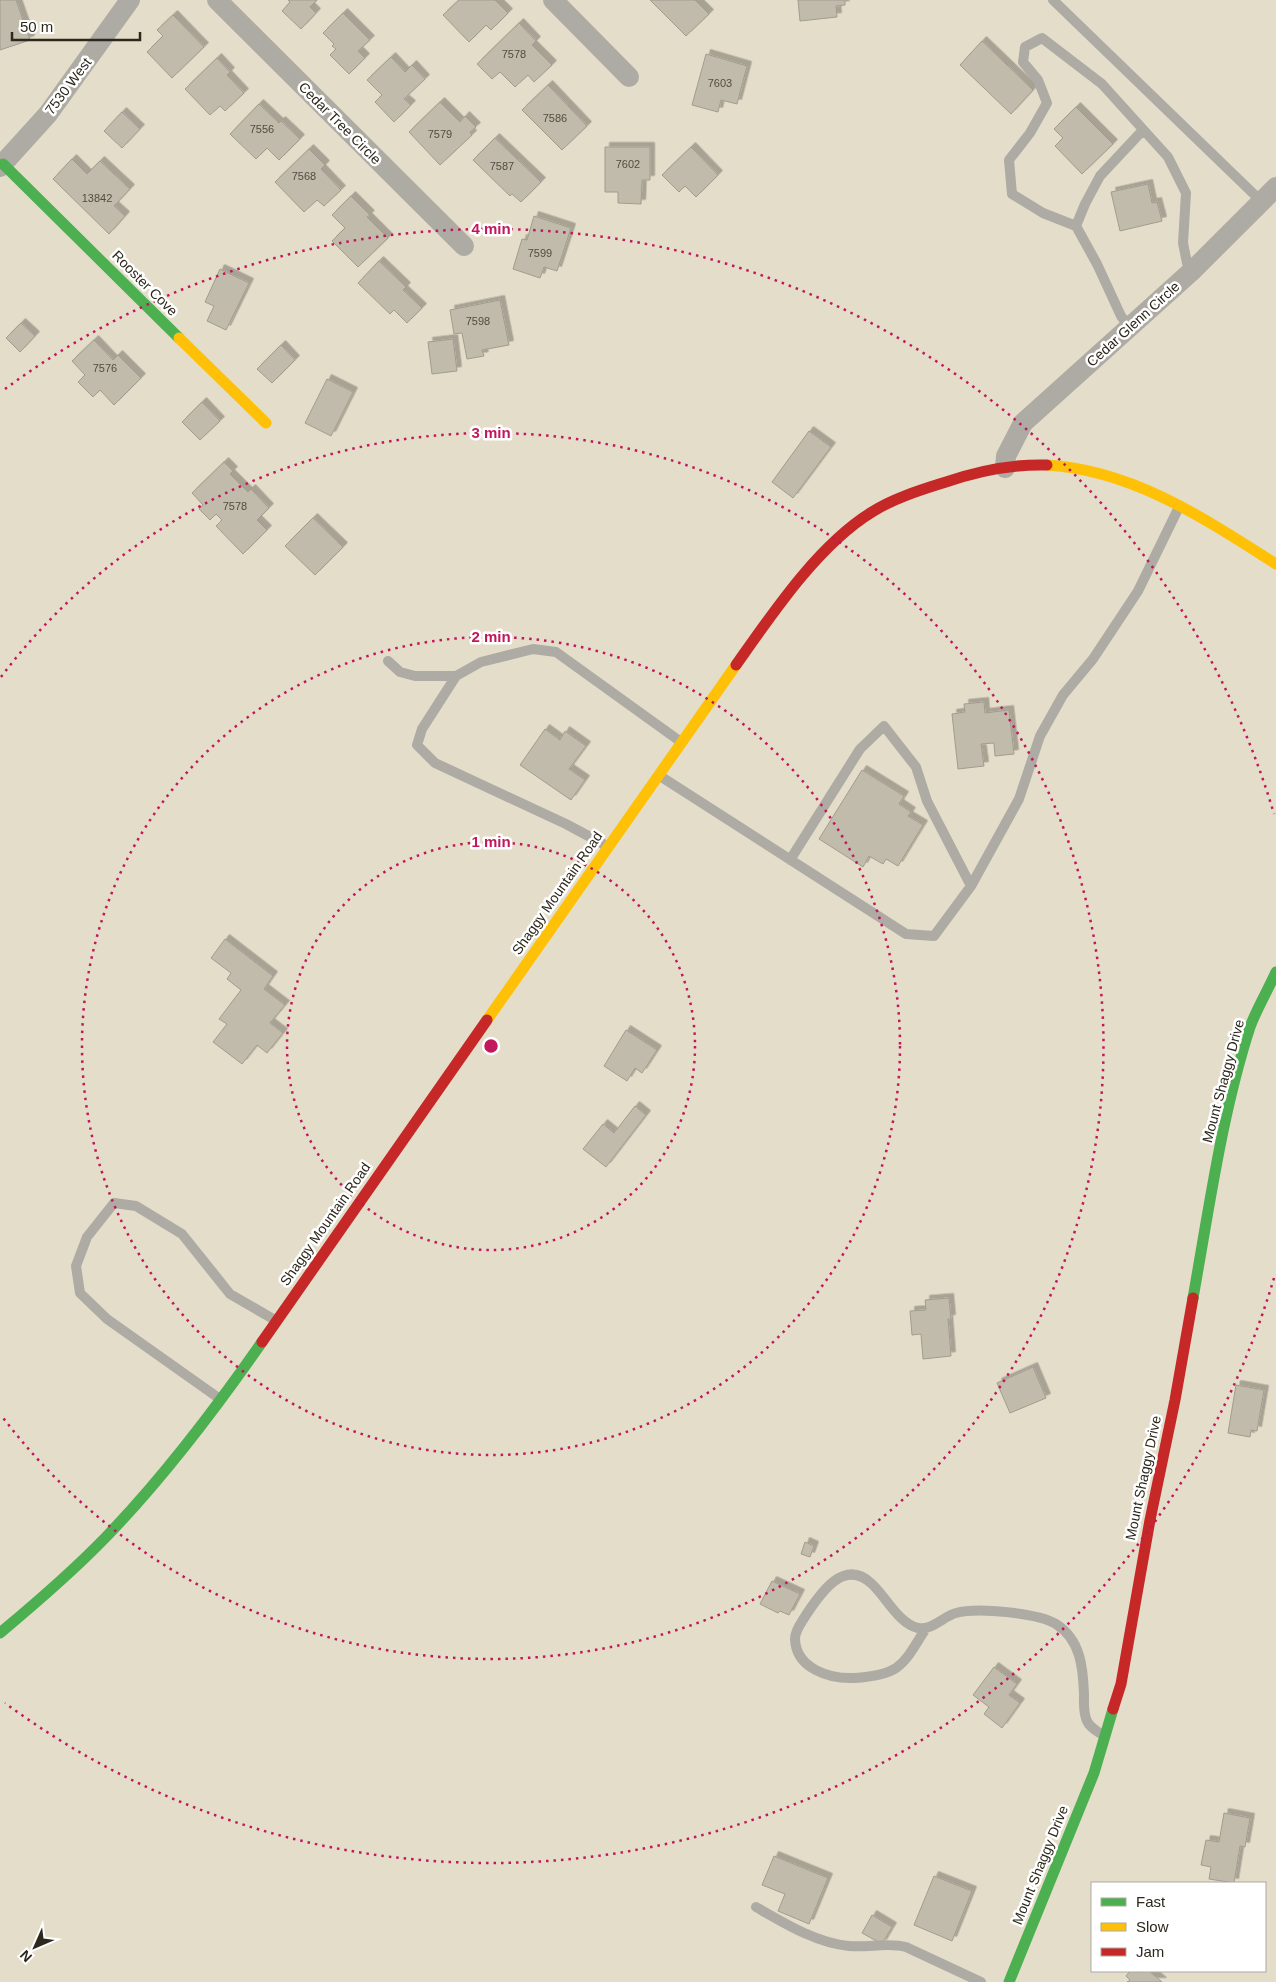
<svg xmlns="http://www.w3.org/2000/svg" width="1276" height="1982" font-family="Helvetica,sans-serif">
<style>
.building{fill:#c1bbac;stroke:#a19c8e;filter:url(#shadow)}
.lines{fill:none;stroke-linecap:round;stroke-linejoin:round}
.lane{stroke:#adaba3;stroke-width:10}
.street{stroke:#adaba3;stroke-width:20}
.fast{stroke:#4caf50;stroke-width:11}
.slow{stroke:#ffc107;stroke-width:11}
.jam{stroke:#c62828;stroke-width:11}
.ring{fill:none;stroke:#c2185b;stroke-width:2.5;stroke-dasharray:2.5 5}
.labels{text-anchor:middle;stroke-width:5;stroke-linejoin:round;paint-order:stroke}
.number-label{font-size:11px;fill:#524d40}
.street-label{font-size:14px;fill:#2d281c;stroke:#fff}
.centre{fill:#c2185b;stroke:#fff;stroke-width:2.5}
.ring-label{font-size:15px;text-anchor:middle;font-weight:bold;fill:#c2185b;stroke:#fff;stroke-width:5;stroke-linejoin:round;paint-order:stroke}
</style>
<defs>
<filter id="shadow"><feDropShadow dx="4.5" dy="-4.5" stdDeviation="0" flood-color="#0004"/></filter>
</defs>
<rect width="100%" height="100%" fill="#e4ddca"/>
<path class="building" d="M 0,0 L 16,0 L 30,40 L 0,50 Z
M 288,0 L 317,0 L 310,7 L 316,13 L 301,29 L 282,11 L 290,2 Z
M 459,0 L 495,0 L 508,13 L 491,30 L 486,25 L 469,42 L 443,15 Z
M 650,0 L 695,0 L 709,14 L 686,36 Z
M 798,0 L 845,0 L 845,5 L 836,6 L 837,17 L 800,21 Z
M 343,13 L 370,40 L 358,51 L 365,58 L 349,74 L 330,55 L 336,49 L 332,46 L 334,44 L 323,33 Z
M 173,15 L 204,47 L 172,78 L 147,52 L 163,36 L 157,30 Z
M 519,23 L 536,41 L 532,45 L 552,65 L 534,82 L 528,75 L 515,87 L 500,72 L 492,79 L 477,64 Z
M 982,41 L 1033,90 L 1011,114 L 960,65 Z
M 706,54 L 747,66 L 737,104 L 721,100 L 718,112 L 692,105 Z
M 391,57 L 405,72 L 412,65 L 425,79 L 404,99 L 411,105 L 394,122 L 375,102 L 382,95 L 367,80 Z
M 217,58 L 230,72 L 227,75 L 244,93 L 225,111 L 220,106 L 210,115 L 185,89 Z
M 548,85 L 587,126 L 562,150 L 522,110 Z
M 440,102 L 460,122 L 465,116 L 476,127 L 470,132 L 472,135 L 440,165 L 409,132 Z
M 259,104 L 279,123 L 281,121 L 300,139 L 279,160 L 267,148 L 256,159 L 230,134 Z
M 1076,107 L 1113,144 L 1082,174 L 1055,146 L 1063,138 L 1054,129 Z
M 122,112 L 140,129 L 122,148 L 104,131 Z
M 495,138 L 541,182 L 521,202 L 512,194 L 510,196 L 473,160 Z
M 605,147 L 650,147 L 650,180 L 642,180 L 641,204 L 618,203 L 618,192 L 605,192 Z
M 691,147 L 718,175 L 696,197 L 685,186 L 679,192 L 662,175 Z
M 309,149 L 325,165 L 321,169 L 341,190 L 324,206 L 317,200 L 304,212 L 275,182 Z
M 72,159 L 87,174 L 100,161 L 130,189 L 114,206 L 125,216 L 109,234 L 53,179 Z
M 1148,184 L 1152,203 L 1157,202 L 1162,221 L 1120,231 L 1111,192 Z
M 351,196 L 370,215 L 367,217 L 388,238 L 358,267 L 332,241 L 345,228 L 332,215 Z
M 534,216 L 571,228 L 557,271 L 544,267 L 540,278 L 513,269 L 522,239 L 527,240 Z
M 379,261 L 406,287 L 403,290 L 422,308 L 407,323 L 394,310 L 390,314 L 358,283 Z
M 220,269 L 249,283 L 226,330 L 207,321 L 214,306 L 205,302 Z
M 500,300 L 509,345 L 482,350 L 484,356 L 467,359 L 462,333 L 454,334 L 450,310 Z
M 21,323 L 35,336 L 20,352 L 6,338 Z
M 453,339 L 457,371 L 432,374 L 428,342 Z
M 94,340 L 113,360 L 118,355 L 141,378 L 114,405 L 100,390 L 93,397 L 78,382 L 85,375 L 72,361 Z
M 281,345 L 295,360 L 272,383 L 257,369 Z
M 327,379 L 353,392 L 331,436 L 305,423 Z
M 202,402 L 220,421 L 200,440 L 182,422 Z
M 809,431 L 831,447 L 793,498 L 772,482 Z
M 224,462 L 233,471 L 230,474 L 248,492 L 251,489 L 269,508 L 257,520 L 267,530 L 243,554 L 216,526 L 222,520 L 216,514 L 210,520 L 199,509 L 203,505 L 192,493 Z
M 313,518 L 343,547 L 315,575 L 285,546 Z
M 984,702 L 985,713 L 1009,710 L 1014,754 L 995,756 L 994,743 L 981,744 L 984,766 L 958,769 L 952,714 L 965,712 L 964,704 Z
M 545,729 L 560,740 L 565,731 L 586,746 L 569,769 L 585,780 L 571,800 L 520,765 Z
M 862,770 L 904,796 L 899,804 L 911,812 L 908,816 L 923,825 L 898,866 L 886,859 L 883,864 L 869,856 L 863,867 L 819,839 Z
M 225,939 L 273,976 L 264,989 L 285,1005 L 270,1023 L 283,1033 L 267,1053 L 257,1045 L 242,1064 L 213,1042 L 227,1024 L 219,1019 L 241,990 L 227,979 L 231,973 L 211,958 Z
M 626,1030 L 657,1050 L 642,1073 L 635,1068 L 627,1081 L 604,1066 Z
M 635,1106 L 646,1115 L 606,1167 L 583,1149 L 603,1124 L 614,1133 Z
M 949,1298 L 951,1319 L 948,1319 L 951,1356 L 923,1359 L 921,1334 L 912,1335 L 910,1311 L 926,1310 L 925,1300 Z
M 1033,1367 L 1046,1398 L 1010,1413 L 997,1383 Z
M 1236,1385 L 1264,1390 L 1257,1431 L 1251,1430 L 1250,1437 L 1228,1433 Z
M 805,1542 L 814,1546 L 810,1557 L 801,1554 Z
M 772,1581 L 800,1594 L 789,1615 L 780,1611 L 778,1613 L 760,1604 Z
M 994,1667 L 1017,1684 L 1009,1695 L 1020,1703 L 1002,1728 L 984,1714 L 989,1707 L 973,1695 Z
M 1224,1813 L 1250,1818 L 1245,1847 L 1240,1846 L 1234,1883 L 1209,1879 L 1211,1867 L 1201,1865 L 1206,1840 L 1219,1842 Z
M 774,1856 L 828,1878 L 809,1924 L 778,1911 L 785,1894 L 762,1885 Z
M 934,1876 L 972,1891 L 952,1941 L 914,1925 Z
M 872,1915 L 892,1927 L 882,1944 L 862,1933 Z
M 1130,1971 L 1149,1971 L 1162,1982 L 1127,1982 L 1130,1980 L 1126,1976 Z"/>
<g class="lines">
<path class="lane" d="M 1053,0 L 1262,202
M 1076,226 L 1085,204 L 1100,176 L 1143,130
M 1130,328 L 1121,316 L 1097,264 L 1076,226 L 1043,213 L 1012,194 L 1009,160 L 1030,133 L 1047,103 L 1038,80 L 1023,62 L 1025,47 L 1042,38 L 1102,84 L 1168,157 L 1186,193 L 1183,243 L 1187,263 L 1193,270
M 388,661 L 400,672 L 415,676 L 456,676 L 481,662 L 533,649 L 556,652 L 681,742
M 456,676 L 422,729 L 417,745 L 435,763 L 566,824 L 607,846
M 660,776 L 906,934 L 934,936 L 971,886 L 1019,799 L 1040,736 L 1063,695 L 1093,659 L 1138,591 L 1179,507
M 790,860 L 860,749 L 884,726 L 916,767 L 927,801 L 971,886
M 220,1399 L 107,1319 L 80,1293 L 76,1266 L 87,1237 L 114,1203 L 136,1206 L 182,1234 L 230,1294 L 275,1320
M 926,1628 C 903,1665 901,1675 854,1678 C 830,1679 796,1669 795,1639 C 795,1630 802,1622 806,1615 C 820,1594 844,1557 872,1584 C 886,1597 899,1624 918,1628 C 931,1631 944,1616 956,1613 C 977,1607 1038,1613 1056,1624 C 1081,1640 1083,1668 1084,1694 C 1084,1702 1083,1713 1087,1721 C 1090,1728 1097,1731 1103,1735
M 756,1907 C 784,1923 816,1943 849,1946 C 868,1948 888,1942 906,1947 L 981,1982"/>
<path class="street" d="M 217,0 L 464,246
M 553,0 L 629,77
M 0,167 L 48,114 L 130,0
M 1005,468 L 1006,456 L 1023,423 L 1193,270 L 1276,187"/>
<path class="fast" d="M 3,164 L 179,338
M 1193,1298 C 1209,1209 1222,1113 1250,1027 C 1257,1008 1268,990 1276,972
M 0,1633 C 36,1603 72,1572 105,1538 C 163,1478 214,1411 262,1342
M 1009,1982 L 1094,1773 L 1113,1709"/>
<path class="slow" d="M 179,338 L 266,423
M 1047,465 C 1133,470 1205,519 1276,564
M 487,1020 L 736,665"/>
<path class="jam" d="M 736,665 C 772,614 818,545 872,512 C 894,498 921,490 946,482 C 978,471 1013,464 1047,465
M 262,1342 L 487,1020
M 1113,1709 L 1121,1684 L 1150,1520 L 1175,1400 L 1193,1298"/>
</g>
<g class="ring">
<circle cx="491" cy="1046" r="204"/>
<circle cx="491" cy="1046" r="409"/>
<path d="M1 677A613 613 0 1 1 1 1415"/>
<path d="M1274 1278A817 817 0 0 1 5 1703M5 389A817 817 0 0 1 1274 814"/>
</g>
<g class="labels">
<g class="number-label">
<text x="514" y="58">7578</text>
<text x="720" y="87">7603</text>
<text x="555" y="122">7586</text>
<text x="262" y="133">7556</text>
<text x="440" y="138">7579</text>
<text x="628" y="168">7602</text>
<text x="502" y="170">7587</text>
<text x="304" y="180">7568</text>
<text x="97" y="202">13842</text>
<text x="540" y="257">7599</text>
<text x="478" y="325">7598</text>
<text x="105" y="372">7576</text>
<text x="235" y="510">7578</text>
</g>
<g class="street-label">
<text transform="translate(68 86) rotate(-53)" y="5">7530 West</text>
<text transform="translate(340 123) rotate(45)" y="5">Cedar Tree Circle</text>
<text transform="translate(145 283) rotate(45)" y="5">Rooster Cove</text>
<text transform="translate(1133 324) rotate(-42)" y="5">Cedar Glenn Circle</text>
<text transform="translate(557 893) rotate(-55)" y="5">Shaggy Mountain Road</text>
<text transform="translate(1223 1081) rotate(-75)" y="5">Mount Shaggy Drive</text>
<text transform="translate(325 1224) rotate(-55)" y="5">Shaggy Mountain Road</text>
<text transform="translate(1143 1478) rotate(-78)" y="5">Mount Shaggy Drive</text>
<text transform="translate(1040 1865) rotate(-68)" y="5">Mount Shaggy Drive</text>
</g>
</g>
<circle cx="491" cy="1046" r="8" class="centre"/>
<g class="ring-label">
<text x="491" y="234">4 min</text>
<text x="491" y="438">3 min</text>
<text x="491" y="642">2 min</text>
<text x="491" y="847">1 min</text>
</g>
<rect x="1091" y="1882" width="175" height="90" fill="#ffffff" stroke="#aba9a4"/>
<rect x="1101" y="1898" width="25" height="8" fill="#4caf50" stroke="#aba9a4"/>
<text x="1136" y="1907" font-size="15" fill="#2d281c">Fast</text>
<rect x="1101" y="1923" width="25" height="8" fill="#ffc107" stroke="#aba9a4"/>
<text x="1136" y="1932" font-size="15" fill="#2d281c">Slow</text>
<rect x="1101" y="1948" width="25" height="8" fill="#c62828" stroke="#aba9a4"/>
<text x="1136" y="1957" font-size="15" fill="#2d281c">Jam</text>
<g transform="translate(35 1947) rotate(225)" stroke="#ffffff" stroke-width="4" paint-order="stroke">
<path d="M0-4L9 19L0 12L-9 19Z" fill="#2d281c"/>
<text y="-8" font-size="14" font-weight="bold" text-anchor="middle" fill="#2d281c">N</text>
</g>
<path d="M12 32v8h128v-8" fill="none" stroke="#2d281c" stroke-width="2.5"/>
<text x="20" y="32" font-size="15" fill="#2d281c" stroke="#ffffff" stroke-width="4" paint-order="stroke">50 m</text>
</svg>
